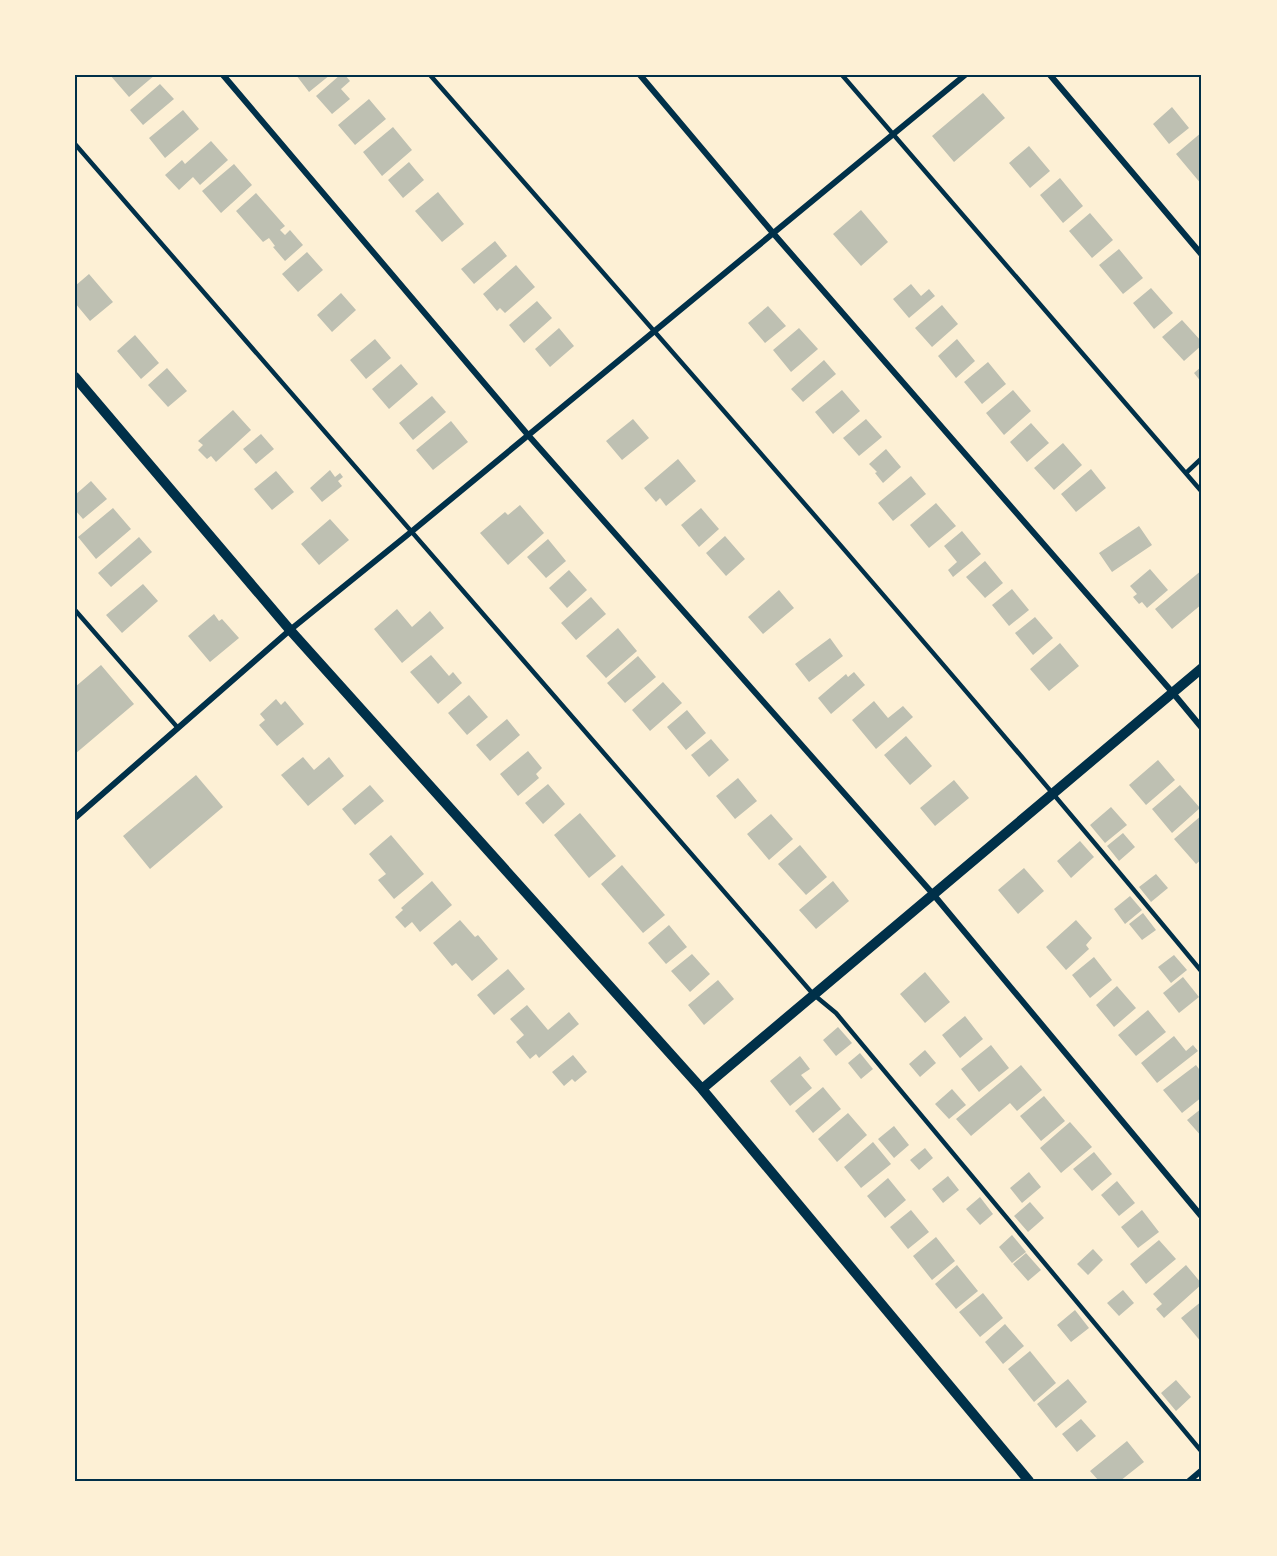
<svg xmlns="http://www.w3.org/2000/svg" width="1277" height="1556" font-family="'Playfair Display',serif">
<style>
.building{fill:#bec0b2}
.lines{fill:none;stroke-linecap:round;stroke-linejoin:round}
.service{stroke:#003049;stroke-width:4.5}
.minor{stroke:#003049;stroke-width:6}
.tertiary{stroke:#003049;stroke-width:10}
.neatline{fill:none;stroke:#003049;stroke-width:2}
</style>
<rect width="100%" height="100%" fill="#fdf0d5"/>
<path class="building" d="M 110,75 L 155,75 L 129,97 Z
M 296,75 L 330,75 L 309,92 Z
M 340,75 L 345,75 L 350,81 L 341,89 L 350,99 L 332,114 L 316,96 Z
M 160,84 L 174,99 L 143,125 L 130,110 Z
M 983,93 L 1005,118 L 954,162 L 932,136 Z
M 369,99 L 386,119 L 355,145 L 338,125 Z
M 1172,107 L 1189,128 L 1169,144 L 1153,124 Z
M 183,110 L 199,129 L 165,158 L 149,138 Z
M 393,127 L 412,150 L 382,176 L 363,152 Z
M 1202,132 L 1202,185 L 1176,154 Z
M 211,141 L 228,160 L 200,185 L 193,177 L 179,190 L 165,175 L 182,160 L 185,164 Z
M 1029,146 L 1050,171 L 1030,188 L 1009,163 Z
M 409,162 L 424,180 L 403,198 L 388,180 Z
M 234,164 L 252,185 L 221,213 L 202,191 Z
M 1060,178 L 1083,206 L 1063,223 L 1040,195 Z
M 438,192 L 464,224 L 442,242 L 415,211 Z
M 256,193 L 285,226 L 280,230 L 285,235 L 290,230 L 303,245 L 285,261 L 273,247 L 275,246 L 269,238 L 263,242 L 236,211 Z
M 861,210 L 888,242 L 861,266 L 833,234 Z
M 1090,213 L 1113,240 L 1092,258 L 1069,231 Z
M 495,241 L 507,256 L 474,284 L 461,269 Z
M 1119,249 L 1143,278 L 1123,294 L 1099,265 Z
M 307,252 L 323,270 L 298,292 L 282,274 Z
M 516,265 L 535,287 L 505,313 L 500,308 L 497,311 L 483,294 Z
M 89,274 L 113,302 L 90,321 L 75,303 L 75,286 Z
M 911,284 L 921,296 L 929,289 L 935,296 L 909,318 L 893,299 Z
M 1151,288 L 1173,313 L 1154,329 L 1133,303 Z
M 341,293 L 356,310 L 332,332 L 317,315 Z
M 537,301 L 552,318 L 524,343 L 509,325 Z
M 942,305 L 958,324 L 932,347 L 915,328 Z
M 768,306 L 786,326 L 765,343 L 748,323 Z
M 1182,320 L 1202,342 L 1202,345 L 1184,361 L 1162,337 Z
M 559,328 L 574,346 L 550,367 L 535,349 Z
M 799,328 L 818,349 L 791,372 L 773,350 Z
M 135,335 L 159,363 L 141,379 L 117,351 Z
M 375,339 L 391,358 L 366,379 L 350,360 Z
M 957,339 L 975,361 L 956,378 L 938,356 Z
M 824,360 L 836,374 L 803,402 L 791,389 Z
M 988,362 L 1006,384 L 982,404 L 964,382 Z
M 401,364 L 418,384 L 389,409 L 372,389 Z
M 1202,366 L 1202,383 L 1194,373 Z
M 167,368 L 187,391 L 168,407 L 148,385 Z
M 842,390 L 860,411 L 833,434 L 815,412 Z
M 1013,390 L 1031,411 L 1004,435 L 986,413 Z
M 432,396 L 446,412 L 413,440 L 399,423 Z
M 233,410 L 251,430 L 216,462 L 211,456 L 207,459 L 198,450 L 203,445 L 198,441 Z
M 633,419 L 649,438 L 622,460 L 606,441 Z
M 866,419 L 882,437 L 859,456 L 843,438 Z
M 451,421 L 468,442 L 433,470 L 416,450 Z
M 1031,423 L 1049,443 L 1027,462 L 1010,442 Z
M 261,434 L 274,449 L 256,464 L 243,449 Z
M 1063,443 L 1082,465 L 1054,490 L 1034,468 Z
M 886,449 L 901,467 L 883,483 L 875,473 L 877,472 L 869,464 Z
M 678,459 L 696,481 L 666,506 L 660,498 L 656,502 L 644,488 Z
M 1091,469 L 1106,488 L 1076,512 L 1061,494 Z
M 330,470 L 335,477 L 340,473 L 343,477 L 338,481 L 342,486 L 322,502 L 310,488 Z
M 276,471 L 294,492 L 272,510 L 254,489 Z
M 911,476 L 926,494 L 893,521 L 878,503 Z
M 91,481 L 107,499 L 83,519 L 75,510 L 75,495 Z
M 936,503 L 956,526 L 929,548 L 910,525 Z
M 520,505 L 544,533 L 508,565 L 480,533 L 505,512 L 508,515 Z
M 113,508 L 131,529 L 96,559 L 78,537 Z
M 701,508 L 719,529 L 699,547 L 681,525 Z
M 330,519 L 349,540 L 319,565 L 301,544 Z
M 1139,526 L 1152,545 L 1112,572 L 1099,553 Z
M 962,531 L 981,554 L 953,577 L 948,570 L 957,562 L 944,546 Z
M 725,536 L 745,559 L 726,576 L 706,553 Z
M 139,537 L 152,552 L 111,587 L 98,573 Z
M 548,539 L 566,561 L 546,578 L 527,557 Z
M 985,561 L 1003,583 L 985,598 L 966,577 Z
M 1150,569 L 1168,590 L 1147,608 L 1142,602 L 1139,604 L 1133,597 L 1137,594 L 1130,586 Z
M 569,570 L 587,590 L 567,608 L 549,588 Z
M 1202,570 L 1202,604 L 1172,629 L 1155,609 Z
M 143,584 L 158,601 L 122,633 L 106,615 Z
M 1012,589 L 1029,610 L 1009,626 L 992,605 Z
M 779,590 L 794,608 L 763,634 L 748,617 Z
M 591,597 L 606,614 L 576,640 L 561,623 Z
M 397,609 L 412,627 L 430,611 L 444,628 L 402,663 L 374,629 Z
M 214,614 L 219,621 L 222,619 L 239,638 L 210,662 L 188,636 Z
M 1035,617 L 1053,638 L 1033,655 L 1015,633 Z
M 618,628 L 637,651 L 606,678 L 586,656 Z
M 830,638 L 843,656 L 809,682 L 795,664 Z
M 1060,643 L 1079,666 L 1049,691 L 1030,669 Z
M 431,655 L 449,676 L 453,672 L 462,683 L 438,704 L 410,672 Z
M 638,656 L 656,677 L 625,703 L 607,683 Z
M 101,665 L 134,704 L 75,754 L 75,687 Z
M 854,672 L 865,685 L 831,714 L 818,698 L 846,674 L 848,677 Z
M 663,682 L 682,703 L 650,731 L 632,710 Z
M 469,695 L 488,717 L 467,735 L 448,713 Z
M 276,699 L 281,705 L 285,701 L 304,724 L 277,746 L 259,725 L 265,720 L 260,714 Z
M 874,701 L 888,718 L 903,706 L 913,717 L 876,749 L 852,720 Z
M 687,710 L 706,733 L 686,750 L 667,727 Z
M 507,719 L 520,735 L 490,761 L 476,745 Z
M 906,736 L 932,766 L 910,785 L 884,755 Z
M 711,739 L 729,760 L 709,777 L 691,755 Z
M 528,751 L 542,768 L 536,774 L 539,778 L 518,796 L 500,774 Z
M 303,757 L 314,770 L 329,757 L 344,776 L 308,806 L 281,775 Z
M 1158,760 L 1175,780 L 1146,805 L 1129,785 Z
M 196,775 L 223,807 L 150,869 L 123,836 Z
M 738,778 L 757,801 L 735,819 L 716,796 Z
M 954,780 L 969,798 L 935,826 L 920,808 Z
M 548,784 L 565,804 L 543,824 L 525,803 Z
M 370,785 L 384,801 L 355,825 L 342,809 Z
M 1180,785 L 1200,808 L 1172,833 L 1152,809 Z
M 1111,807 L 1127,825 L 1105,843 L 1090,825 Z
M 580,813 L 616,856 L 589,878 L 554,835 Z
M 771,814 L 793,839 L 769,860 L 747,834 Z
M 1202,815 L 1202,859 L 1196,864 L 1174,839 Z
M 1123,833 L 1135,847 L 1119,861 L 1107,846 Z
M 391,835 L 424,874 L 394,899 L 378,880 L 386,874 L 369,854 Z
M 1080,841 L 1094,857 L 1071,878 L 1057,861 Z
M 800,845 L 827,877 L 806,895 L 778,864 Z
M 622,865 L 665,915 L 643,933 L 601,884 Z
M 1024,868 L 1044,891 L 1018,914 L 998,890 Z
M 1156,874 L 1168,888 L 1151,902 L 1139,887 Z
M 432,881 L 452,905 L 420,932 L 412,922 L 405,928 L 395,917 L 403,910 L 401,908 Z
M 833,881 L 849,901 L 816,929 L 799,910 Z
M 1130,896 L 1142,910 L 1125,924 L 1114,909 Z
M 1143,913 L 1156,930 L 1142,940 L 1129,924 Z
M 460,920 L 475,937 L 478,935 L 498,959 L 472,981 L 456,963 L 452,966 L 433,943 Z
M 1076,920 L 1092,938 L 1086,945 L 1089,949 L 1066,970 L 1046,947 Z
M 669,925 L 687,947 L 666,964 L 648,943 Z
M 692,954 L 710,974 L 690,992 L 671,971 Z
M 1174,955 L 1187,970 L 1171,983 L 1158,967 Z
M 1094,957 L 1112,980 L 1090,998 L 1072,975 Z
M 508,969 L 525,989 L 494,1015 L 477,995 Z
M 925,972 L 950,1002 L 925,1023 L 900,994 Z
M 1183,977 L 1199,997 L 1179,1013 L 1163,993 Z
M 718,980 L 734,999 L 704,1025 L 688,1005 Z
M 1117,986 L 1136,1008 L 1114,1027 L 1096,1005 Z
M 527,1005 L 548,1030 L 569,1012 L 579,1024 L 539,1058 L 536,1054 L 530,1059 L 516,1042 L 524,1035 L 510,1019 Z
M 1148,1010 L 1166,1032 L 1136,1056 L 1118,1035 Z
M 965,1016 L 983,1039 L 960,1058 L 942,1035 Z
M 838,1027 L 852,1043 L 836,1056 L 823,1040 Z
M 1174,1036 L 1186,1051 L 1193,1045 L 1198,1051 L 1157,1083 L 1141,1063 Z
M 991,1045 L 1009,1068 L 979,1092 L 961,1069 Z
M 925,1050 L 936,1063 L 920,1077 L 909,1064 Z
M 860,1053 L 873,1069 L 861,1079 L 848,1063 Z
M 573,1055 L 587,1072 L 575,1082 L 572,1079 L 564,1086 L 552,1072 Z
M 800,1056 L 810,1069 L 801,1075 L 812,1088 L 790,1106 L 770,1081 Z
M 1021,1065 L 1042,1090 L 1017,1111 L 1010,1103 L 971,1136 L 956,1119 Z
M 1196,1065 L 1202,1073 L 1202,1097 L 1182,1113 L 1163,1090 Z
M 823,1087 L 841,1109 L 813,1133 L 795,1111 Z
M 952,1089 L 966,1105 L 949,1119 L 935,1104 Z
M 1044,1096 L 1065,1121 L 1041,1141 L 1020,1116 Z
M 1202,1108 L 1202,1137 L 1187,1120 Z
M 848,1113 L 867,1135 L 837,1162 L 818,1139 Z
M 1070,1122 L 1092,1147 L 1061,1173 L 1040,1148 Z
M 894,1126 L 909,1145 L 894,1158 L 878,1139 Z
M 873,1142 L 891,1164 L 861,1188 L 844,1167 Z
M 925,1148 L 933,1158 L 919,1170 L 910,1160 Z
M 1094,1152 L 1112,1174 L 1092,1191 L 1073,1169 Z
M 1029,1172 L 1041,1187 L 1022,1203 L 1010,1188 Z
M 948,1176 L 959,1190 L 943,1203 L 932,1189 Z
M 888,1178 L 906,1200 L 885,1218 L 867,1196 Z
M 1117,1181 L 1135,1203 L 1119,1216 L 1101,1195 Z
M 980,1197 L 993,1214 L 980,1225 L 966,1209 Z
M 1030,1202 L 1044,1218 L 1028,1232 L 1014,1216 Z
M 911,1210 L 929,1232 L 908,1249 L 890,1227 Z
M 1142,1210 L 1159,1232 L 1138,1248 L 1121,1227 Z
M 1012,1235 L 1026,1252 L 1012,1263 L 999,1247 Z
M 936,1237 L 955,1261 L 932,1280 L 913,1256 Z
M 1159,1240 L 1176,1259 L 1146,1284 L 1130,1264 Z
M 1093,1249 L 1103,1260 L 1088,1275 L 1077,1264 Z
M 1026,1253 L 1041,1270 L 1028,1281 L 1013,1264 Z
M 957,1265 L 978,1291 L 956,1309 L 935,1284 Z
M 1186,1265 L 1202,1284 L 1164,1318 L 1156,1309 L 1162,1304 L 1153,1294 Z
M 1123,1290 L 1134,1303 L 1119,1316 L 1107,1303 Z
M 983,1293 L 1003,1318 L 980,1337 L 959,1312 Z
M 1202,1301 L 1202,1343 L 1181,1318 Z
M 1075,1310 L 1089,1328 L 1071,1342 L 1057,1325 Z
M 1005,1324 L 1024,1346 L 1003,1364 L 985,1342 Z
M 1030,1351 L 1056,1383 L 1034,1402 L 1008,1369 Z
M 1068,1379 L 1087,1402 L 1056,1428 L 1037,1404 Z
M 1176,1380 L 1191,1397 L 1176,1411 L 1161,1393 Z
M 1081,1419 L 1096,1436 L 1077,1452 L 1062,1434 Z
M 1127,1441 L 1144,1462 L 1120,1481 L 1099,1481 L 1090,1471 Z"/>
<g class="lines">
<path class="service" d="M 430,75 C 690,372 951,668 1202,972
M 842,75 L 1202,492
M 75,144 L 813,994 L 836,1013 L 1202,1452
M 1186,473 L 1202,458
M 75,610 L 178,728"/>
<path class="minor" d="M 223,75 L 528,435 L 933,894 L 1202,1217
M 640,75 L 773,233 L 1173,693 L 1202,728
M 1050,75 L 1202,255
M 75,818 L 290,630 L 411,532 L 965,75
M 1189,1481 L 1202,1470"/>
<path class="tertiary" d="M 75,377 L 290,630 L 702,1089 L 1029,1481
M 702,1089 L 1202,668"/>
</g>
<rect width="1277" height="1556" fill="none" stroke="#fdf0d5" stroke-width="153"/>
<rect x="76" y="76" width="1124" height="1404" class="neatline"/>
</svg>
